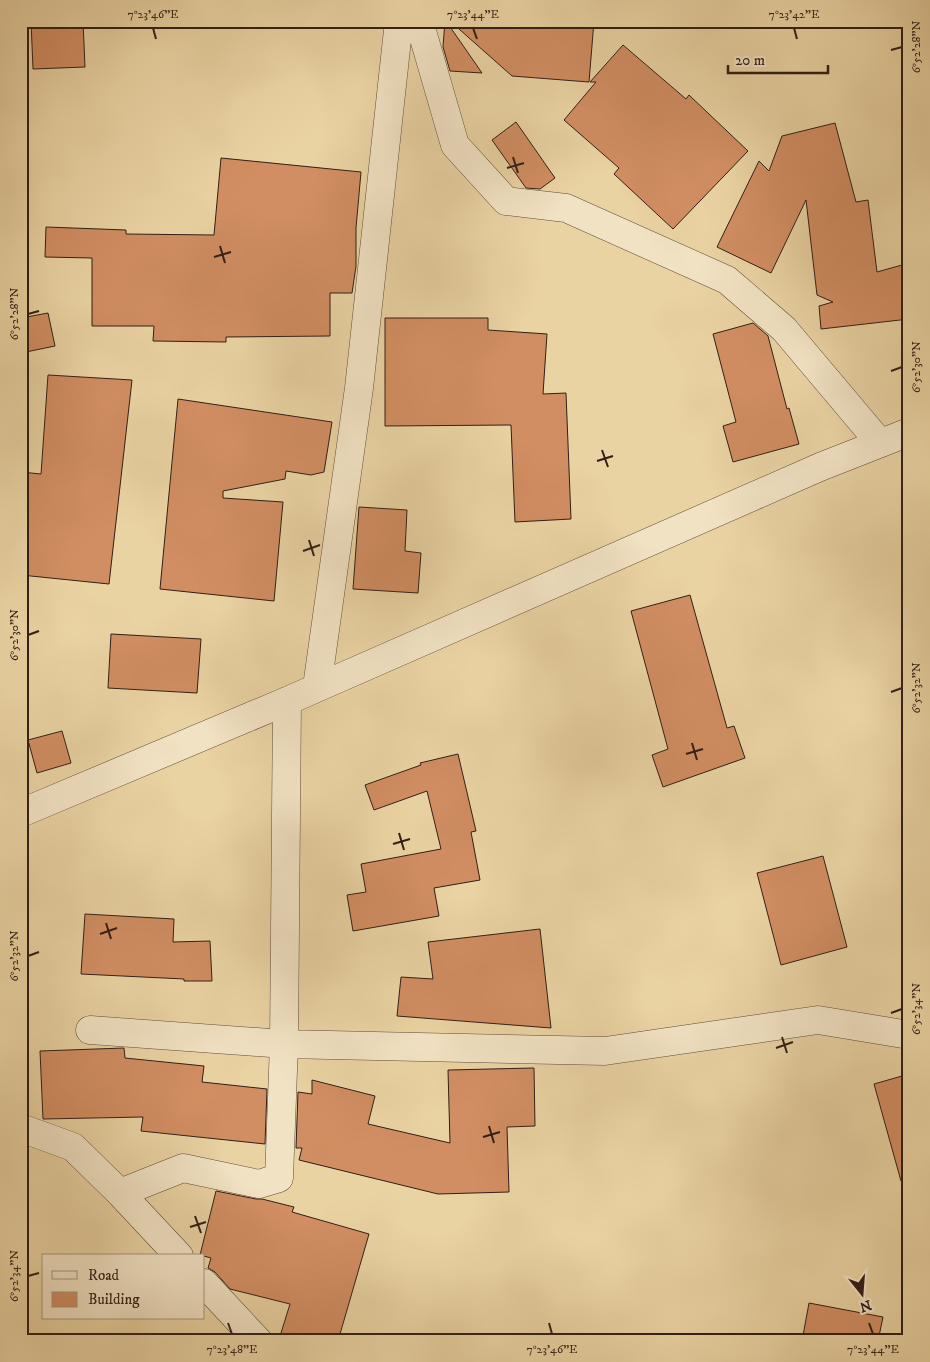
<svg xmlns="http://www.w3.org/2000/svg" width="930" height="1362" font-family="'IM FELL DW Pica',serif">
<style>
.building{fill:#d18e62;stroke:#311e16}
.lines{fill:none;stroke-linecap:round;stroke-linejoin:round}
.minor-casing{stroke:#5f4b39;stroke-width:29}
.minor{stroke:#f1e2c3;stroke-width:28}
.ticks{fill:none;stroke:#311e16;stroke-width:2}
.neatline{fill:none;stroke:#311e16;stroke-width:2}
.ticks-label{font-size:12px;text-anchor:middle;fill:#311e16}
</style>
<rect width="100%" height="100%" fill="#ead3a3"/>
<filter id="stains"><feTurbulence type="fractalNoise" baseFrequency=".004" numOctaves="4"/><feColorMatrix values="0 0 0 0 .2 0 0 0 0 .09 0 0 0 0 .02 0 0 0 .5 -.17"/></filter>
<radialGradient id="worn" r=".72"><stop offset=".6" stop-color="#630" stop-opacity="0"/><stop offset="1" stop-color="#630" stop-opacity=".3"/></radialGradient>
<path class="building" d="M 31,21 L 83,21 L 85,67 L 33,69 Z
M 445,21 L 446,21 L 482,73 L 450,71 L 443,47 Z
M 450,21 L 594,21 L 589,82 L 512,76 Z
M 623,45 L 686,99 L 689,95 L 748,151 L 673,229 L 614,174 L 619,168 L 564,120 L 596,82 L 590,82 Z
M 516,122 L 555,178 L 540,189 L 526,188 L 492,140 Z
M 835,123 L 856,202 L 868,200 L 877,272 L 909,263 L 909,319 L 821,329 L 819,306 L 833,302 L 817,295 L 806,200 L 771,273 L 717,247 L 759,161 L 769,171 L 782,136 Z
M 221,158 L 361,172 L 356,228 L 356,266 L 352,293 L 330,293 L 330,336 L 226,337 L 226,342 L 153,341 L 154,326 L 92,326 L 92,258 L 45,257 L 46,227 L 126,230 L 126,234 L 214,235 Z
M 48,313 L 55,346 L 21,353 L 21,318 Z
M 385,318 L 488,318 L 488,330 L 547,334 L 543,394 L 566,393 L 571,519 L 515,522 L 511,425 L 385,426 Z
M 753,323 L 768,336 L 787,409 L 789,408 L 799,444 L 733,462 L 723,426 L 736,422 L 713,334 Z
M 48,375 L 132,380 L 109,584 L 21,575 L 21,472 L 41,474 Z
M 178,399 L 332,422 L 324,472 L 311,475 L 286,471 L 285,479 L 223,491 L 223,498 L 283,502 L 274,601 L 160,589 Z
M 359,507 L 407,510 L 405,551 L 421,553 L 418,593 L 353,589 Z
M 690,595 L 727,728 L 734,726 L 745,758 L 663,787 L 652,755 L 668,749 L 631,611 Z
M 111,634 L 201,639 L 197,693 L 108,688 Z
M 62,731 L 71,763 L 37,773 L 28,740 Z
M 458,754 L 476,831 L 471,832 L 480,880 L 434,888 L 439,916 L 353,931 L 347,895 L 366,892 L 361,864 L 441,849 L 427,791 L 374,810 L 365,785 L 421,765 L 420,763 Z
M 823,856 L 847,947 L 781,965 L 757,873 Z
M 85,914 L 174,919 L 173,942 L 210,941 L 212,981 L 184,981 L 184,979 L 81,974 Z
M 540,929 L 551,1028 L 397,1016 L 401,977 L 433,979 L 428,942 Z
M 124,1048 L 125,1058 L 204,1066 L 202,1082 L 267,1089 L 265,1144 L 141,1131 L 143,1117 L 43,1119 L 40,1051 Z
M 534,1068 L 535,1126 L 507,1127 L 509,1192 L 438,1194 L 299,1160 L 302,1148 L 296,1148 L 298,1092 L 312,1094 L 312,1080 L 375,1096 L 368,1124 L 450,1143 L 448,1070 Z
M 909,1074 L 909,1180 L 901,1181 L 874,1084 Z
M 216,1191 L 256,1199 L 262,1199 L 294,1207 L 292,1212 L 369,1234 L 338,1341 L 307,1341 L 281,1333 L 290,1304 L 230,1289 L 215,1272 L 208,1268 L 211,1258 L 200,1255 Z
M 809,1303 L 883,1317 L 878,1341 L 802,1341 Z"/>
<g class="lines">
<g class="minor-casing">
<path id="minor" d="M 419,21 L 455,145 L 506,201 L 566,208 L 727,280 L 784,329 L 880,443
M 317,687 L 359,388 L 399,21
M 287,701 L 284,1044 L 605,1051 L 818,1020 L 909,1035
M 21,813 L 287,701 L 820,467 L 909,432
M 90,1030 L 284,1044 L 279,1178 L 259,1184 L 183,1168 L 120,1193
M 21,1128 L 73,1147 L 120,1193 L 179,1256
M 204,1283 L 258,1341"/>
</g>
<use href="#minor" class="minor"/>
</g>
<path class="ticks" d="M 153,28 L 156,39M 473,28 L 477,39M 794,28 L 797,39M 891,50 L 902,47M 513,157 L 518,173M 507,168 L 524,163M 220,246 L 225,263M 214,257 L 231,252M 28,314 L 39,311M 891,371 L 902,367M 602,450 L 608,467M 597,461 L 613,456M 309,540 L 314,556M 303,551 L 320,545M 28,635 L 39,631M 891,692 L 902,688M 692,743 L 697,760M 686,754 L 703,749M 399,833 L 404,850M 393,844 L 410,839M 106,923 L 111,939M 100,934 L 117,928M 28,956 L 39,952M 891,1013 L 902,1009M 782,1037 L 787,1053M 776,1048 L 793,1042M 489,1126 L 494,1143M 483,1137 L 500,1132M 195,1216 L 201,1233M 190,1227 L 206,1222M 28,1276 L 39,1273M 228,1323 L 232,1334M 549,1323 L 552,1334M 869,1323 L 873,1334"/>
<rect width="930" height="1362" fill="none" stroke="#ead3a3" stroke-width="55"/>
<rect x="42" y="1254" width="162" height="65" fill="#f1e2c3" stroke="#a4947e"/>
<rect x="52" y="1271" width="25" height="8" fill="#f1e2c3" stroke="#a4947e"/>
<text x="88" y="1280" font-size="15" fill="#311e16">Road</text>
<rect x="52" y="1292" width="25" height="15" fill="#d18e62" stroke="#a4947e"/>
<text x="88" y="1304" font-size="15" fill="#311e16">Building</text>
<g transform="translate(862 1294) rotate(163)" stroke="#f1e2c3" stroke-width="4" paint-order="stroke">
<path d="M0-4L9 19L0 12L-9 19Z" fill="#311e16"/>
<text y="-8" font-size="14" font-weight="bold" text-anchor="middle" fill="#311e16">N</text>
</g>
<path d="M728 65v8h100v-8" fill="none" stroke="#311e16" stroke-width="2.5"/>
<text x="735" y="65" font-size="15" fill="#311e16" stroke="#f1e2c3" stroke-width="4" paint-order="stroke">20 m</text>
<rect x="28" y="28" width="874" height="1306" class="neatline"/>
<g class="ticks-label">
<text x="153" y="18">7°23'46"E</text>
<text x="473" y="18">7°23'44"E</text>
<text x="794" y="18">7°23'42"E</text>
<text transform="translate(916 47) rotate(-90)" y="4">6°52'28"N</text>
<text transform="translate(14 314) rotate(-90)" y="4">6°52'28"N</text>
<text transform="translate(916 367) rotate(-90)" y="4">6°52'30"N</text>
<text transform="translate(14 635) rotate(-90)" y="4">6°52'30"N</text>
<text transform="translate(916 688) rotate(-90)" y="4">6°52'32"N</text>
<text transform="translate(14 956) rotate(-90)" y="4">6°52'32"N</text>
<text transform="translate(916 1009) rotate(-90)" y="4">6°52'34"N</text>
<text transform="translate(14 1276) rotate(-90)" y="4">6°52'34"N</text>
<text x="232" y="1353">7°23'48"E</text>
<text x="552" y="1353">7°23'46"E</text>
<text x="873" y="1353">7°23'44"E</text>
</g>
<rect width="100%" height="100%" filter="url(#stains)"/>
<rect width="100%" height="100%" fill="url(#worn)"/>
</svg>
